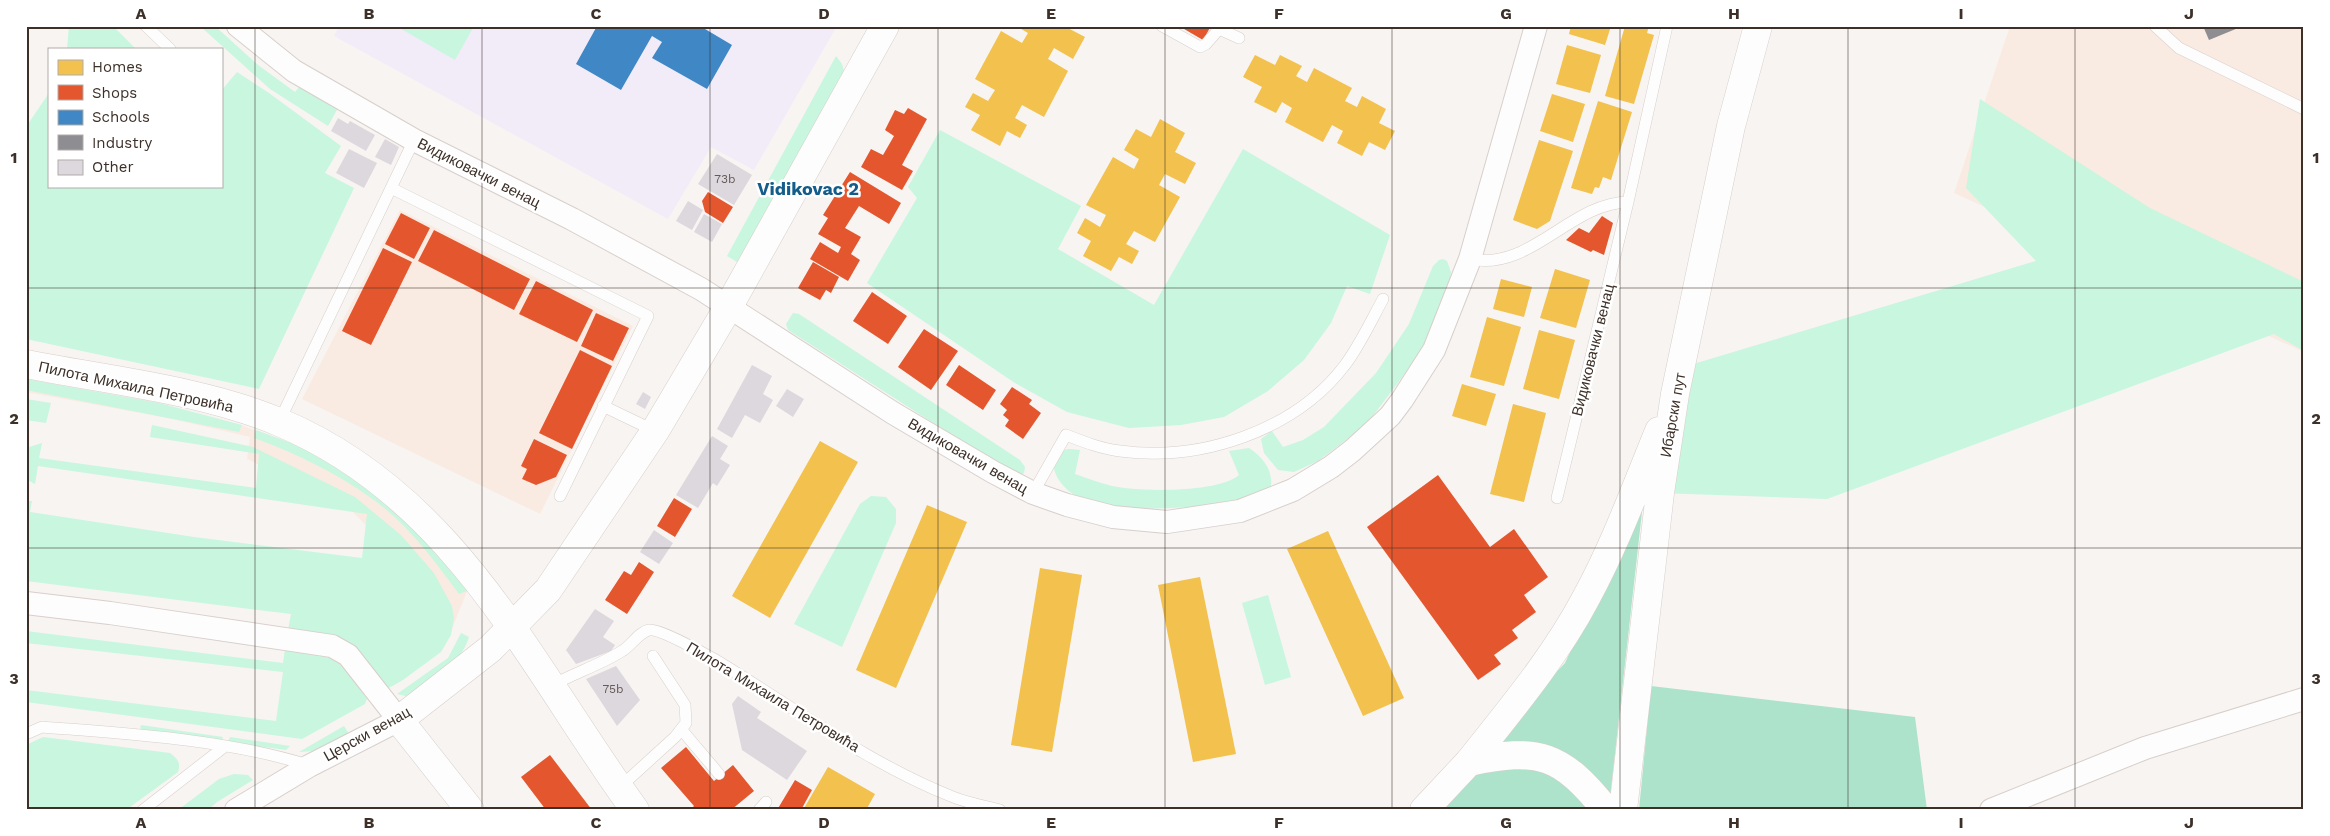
<svg xmlns="http://www.w3.org/2000/svg" width="2330" height="836" font-family="'Work Sans',sans-serif">
<style>
.built{fill:#faebe2}
.education{fill:#f2ecf8}
.green{fill:#c8f6df}
.forest{fill:#ace3ca}
.homes{fill:#f2c14e}
.shops{fill:#e4572e}
.schools{fill:#3f88c5}
.industry{fill:#8d8d92}
.building{fill:#dcd8de}
.lines{fill:none;stroke-linecap:round;stroke-linejoin:round}
.service-casing{stroke:#d8cfcb;stroke-width:12}
.minor-casing{stroke:#d8cfcb;stroke-width:24}
.tertiary-casing{stroke:#d8cfcb;stroke-width:29}
.secondary-casing{stroke:#d8cfcb;stroke-width:29}
.primary-casing{stroke:#d8cfcb;stroke-width:29}
.service{stroke:#fefdfd;stroke-width:11}
.minor{stroke:#fefdfd;stroke-width:22}
.tertiary{stroke:#fefdfd;stroke-width:28}
.secondary{stroke:#fefdfd;stroke-width:28}
.primary{stroke:#fefdfd;stroke-width:28}
.grid{fill:none;stroke:#3d3028;stroke-width:1;stroke-opacity:0.55}
.labels{text-anchor:middle;stroke-width:5;stroke-linejoin:round;paint-order:stroke}
.number-label{font-size:12px;fill:#655a56}
.street-label{font-size:15px;fill:#3d3028;stroke:#fff}
.quarter-label{font-size:18px;font-weight:bold;fill:#145d8a;stroke:#fff}
.neatline{fill:none;stroke:#3d3028;stroke-width:2}
.grid-label{font-size:16px;text-anchor:middle;font-weight:bold;fill:#3d3028}
</style>
<rect width="100%" height="100%" fill="#f7f4f2"/>
<path class="built" d="M 2010,26 L 2304,26 L 2304,352 L 1954,193 Z
M 400,210 L 633,326 L 540,514 L 302,399 Z
M 26,380 L 145,400 L 241,425 L 313,452 L 419,532 L 467,591 L 452,629 L 385,545 L 350,509 L 247,459 L 250,437 L 168,418 L 26,392 Z"/>
<path class="education" d="M 339,26 L 837,26 L 754,170 L 711,147 L 668,219 L 334,36 Z"/>
<path class="green" d="M 69,26 L 113,26 L 136,49 L 67,49 Z
M 200,26 L 215,26 L 258,65 L 295,92 L 301,85 L 338,108 L 328,126 L 270,89 Z
M 396,26 L 474,26 L 455,60 Z
M 836,56 L 842,64 L 846,78 L 742,258 L 737,262 L 727,256 Z
M 237,72 L 269,93 L 341,146 L 325,173 L 354,188 L 259,389 L 26,339 L 26,127 L 49,93 L 49,186 L 221,186 L 221,91 Z
M 1980,99 L 2150,208 L 2304,282 L 2304,351 L 2274,334 L 1827,499 L 1660,493 L 1680,368 L 2036,261 L 1966,188 Z
M 940,130 L 1081,206 L 1058,249 L 1154,305 L 1243,149 L 1390,235 L 1370,294 L 1347,286 L 1331,323 L 1304,360 L 1268,391 L 1224,417 L 1181,425 L 1129,428 L 1067,412 L 1015,383 L 867,283 L 917,198 L 908,187 Z
M 1443,259 L 1447,261 L 1451,272 L 1448,290 L 1422,351 L 1366,425 L 1318,461 L 1294,472 L 1278,470 L 1264,453 L 1261,439 L 1272,431 L 1283,447 L 1303,440 L 1324,427 L 1376,373 L 1409,324 L 1433,266 L 1439,260 Z
M 793,313 L 799,314 L 1020,460 L 1025,467 L 1024,473 L 1020,475 L 1013,474 L 788,330 L 786,324 Z
M 26,379 L 159,403 L 242,425 L 239,432 L 26,390 Z
M 26,399 L 51,403 L 46,423 L 26,420 Z
M 152,425 L 253,447 L 355,497 L 401,535 L 434,573 L 452,606 L 454,618 L 451,635 L 441,652 L 403,680 L 387,689 L 288,630 L 291,614 L 26,581 L 26,501 L 32,501 L 30,512 L 194,537 L 362,558 L 367,514 L 38,466 L 35,484 L 26,479 L 26,448 L 42,443 L 39,458 L 256,488 L 259,454 L 150,437 Z
M 256,430 L 310,450 L 385,500 L 462,579 L 467,591 L 459,594 C 434,560 406,522 371,498 C 335,472 295,453 254,438 Z
M 1249,448 C 1264,458 1275,472 1270,491 L 1259,498 C 1199,506 1136,518 1077,496 C 1062,490 1040,460 1065,450 C 1069,448 1076,450 1080,450 L 1075,474 C 1087,478 1100,483 1112,486 C 1138,492 1219,493 1239,475 L 1229,451 Z
M 871,496 L 886,497 L 896,509 L 896,523 L 842,647 L 794,624 L 860,504 Z
M 1268,595 L 1291,677 L 1265,685 L 1242,603 Z
M 26,631 L 283,663 L 285,649 L 332,658 L 343,666 L 367,699 L 365,704 L 302,739 L 26,702 L 26,690 L 276,721 L 283,672 L 26,643 Z
M 461,633 L 469,637 C 460,666 433,680 410,697 L 397,694 L 448,658 Z
M 141,725 L 223,737 L 221,742 L 140,731 Z
M 344,726 L 349,734 L 315,751 L 299,752 Z
M 43,737 L 170,753 C 178,759 181,763 178,772 L 126,810 L 26,810 L 26,745 Z
M 230,737 L 290,746 L 286,750 L 228,742 Z
M 234,774 L 248,775 L 253,780 L 217,802 L 208,810 L 178,810 L 219,779 Z"/>
<path class="forest" d="M 1644,494 L 1610,798 L 1574,765 L 1478,755 L 1565,663 Z
M 1651,686 L 1915,717 L 1927,810 L 1639,810 Z
M 1500,764 L 1541,768 L 1581,794 L 1588,810 L 1437,810 L 1466,779 Z"/>
<path class="homes" d="M 1016,26 L 1064,26 L 1085,37 L 1073,59 L 1054,48 L 1048,59 L 1068,71 L 1044,117 L 1022,105 L 1015,118 L 1027,125 L 1020,138 L 1007,131 L 1000,146 L 971,130 L 980,115 L 965,107 L 973,93 L 988,101 L 995,90 L 975,79 L 1001,31 L 1022,43 L 1028,33 Z
M 1571,26 L 1611,26 L 1605,45 L 1569,34 Z
M 1625,26 L 1649,26 L 1647,33 L 1654,35 L 1634,104 L 1605,96 Z
M 1567,45 L 1601,55 L 1590,93 L 1556,84 Z
M 1255,55 L 1275,65 L 1280,55 L 1302,66 L 1296,76 L 1307,82 L 1314,68 L 1352,88 L 1345,101 L 1357,107 L 1362,96 L 1386,109 L 1379,123 L 1395,131 L 1385,150 L 1369,142 L 1362,156 L 1337,143 L 1343,131 L 1332,125 L 1323,142 L 1285,122 L 1292,108 L 1282,102 L 1276,113 L 1254,102 L 1262,87 L 1243,77 Z
M 1552,94 L 1585,104 L 1573,142 L 1540,131 Z
M 1598,101 L 1632,112 L 1611,180 L 1603,177 L 1599,188 L 1595,187 L 1592,194 L 1571,188 Z
M 1160,119 L 1185,133 L 1175,152 L 1196,163 L 1185,184 L 1165,174 L 1159,185 L 1180,197 L 1155,242 L 1134,231 L 1126,244 L 1139,251 L 1132,264 L 1119,257 L 1111,271 L 1083,256 L 1091,241 L 1077,233 L 1085,218 L 1100,227 L 1106,215 L 1086,205 L 1113,157 L 1134,169 L 1139,159 L 1124,150 L 1136,129 L 1151,137 Z
M 1539,140 L 1573,151 L 1550,221 L 1537,229 L 1513,220 Z
M 1555,269 L 1590,280 L 1576,328 L 1540,318 Z
M 1501,279 L 1532,287 L 1524,317 L 1493,309 Z
M 1487,317 L 1521,327 L 1504,386 L 1470,377 Z
M 1539,330 L 1575,340 L 1559,399 L 1523,389 Z
M 1462,384 L 1496,394 L 1486,426 L 1452,416 Z
M 1513,404 L 1546,413 L 1524,502 L 1490,494 Z
M 820,441 L 858,462 L 770,618 L 732,596 Z
M 927,505 L 967,522 L 896,688 L 856,670 Z
M 1328,531 L 1404,698 L 1363,716 L 1287,549 Z
M 1040,568 L 1082,575 L 1052,752 L 1011,745 Z
M 1200,577 L 1236,754 L 1193,762 L 1158,585 Z
M 828,767 L 875,794 L 866,810 L 803,810 Z"/>
<path class="shops" d="M 1179,26 L 1211,26 L 1203,40 Z
M 908,108 L 927,119 L 902,165 L 913,171 L 902,190 L 861,167 L 871,149 L 883,155 L 894,136 L 885,130 L 895,110 L 904,114 Z
M 850,172 L 901,203 L 889,224 L 859,206 L 845,228 L 861,237 L 851,254 L 860,260 L 848,281 L 810,259 L 820,242 L 838,253 L 841,247 L 818,234 L 828,218 L 823,215 Z
M 708,192 L 733,207 L 723,223 L 705,212 L 702,201 Z
M 401,213 L 430,228 L 414,259 L 385,244 Z
M 1602,216 L 1613,223 L 1604,255 L 1593,250 L 1591,252 L 1566,240 L 1579,228 L 1589,233 Z
M 434,230 L 530,279 L 514,310 L 418,261 Z
M 383,248 L 412,262 L 371,345 L 342,331 Z
M 813,262 L 839,277 L 831,293 L 826,290 L 820,300 L 798,288 Z
M 536,281 L 593,310 L 577,342 L 519,314 Z
M 872,292 L 907,316 L 888,344 L 853,321 Z
M 596,313 L 629,328 L 613,361 L 581,346 Z
M 924,329 L 958,351 L 931,390 L 898,367 Z
M 580,350 L 612,366 L 572,449 L 539,433 Z
M 959,365 L 996,390 L 983,410 L 946,385 Z
M 1012,387 L 1032,400 L 1029,404 L 1041,413 L 1023,439 L 1005,426 L 1009,420 L 1003,415 L 1007,410 L 1000,404 Z
M 534,439 L 567,455 L 556,477 L 536,485 L 522,479 L 527,469 L 521,466 Z
M 1438,475 L 1490,547 L 1514,529 L 1548,577 L 1524,595 L 1536,612 L 1512,630 L 1518,638 L 1494,655 L 1501,664 L 1478,680 L 1367,527 Z
M 674,498 L 692,509 L 675,537 L 657,526 Z
M 639,562 L 654,572 L 627,614 L 605,600 L 624,571 L 631,575 Z
M 686,747 L 714,781 L 733,765 L 754,791 L 731,810 L 690,810 L 694,806 L 661,768 Z
M 550,755 L 592,810 L 546,810 L 521,777 Z
M 795,780 L 812,790 L 801,810 L 777,810 Z"/>
<path class="schools" d="M 597,26 L 700,26 L 732,45 L 707,89 L 652,58 L 662,42 L 652,36 L 621,90 L 576,64 Z"/>
<path class="industry" d="M 2203,26 L 2243,26 L 2209,40 Z"/>
<path class="building" d="M 338,118 L 348,124 L 350,121 L 375,135 L 366,151 L 331,131 Z
M 385,139 L 399,147 L 391,165 L 375,157 Z
M 349,149 L 377,163 L 364,188 L 336,173 Z
M 717,154 L 752,175 L 734,205 L 698,184 Z
M 688,201 L 703,210 L 692,230 L 676,221 Z
M 704,214 L 722,224 L 712,242 L 694,232 Z
M 752,365 L 772,376 L 763,394 L 773,400 L 760,423 L 745,415 L 732,438 L 717,429 Z
M 787,389 L 804,399 L 793,417 L 776,406 Z
M 643,392 L 651,397 L 645,409 L 636,404 Z
M 712,436 L 728,446 L 720,459 L 730,465 L 717,486 L 713,483 L 698,508 L 676,495 Z
M 654,530 L 673,543 L 659,564 L 640,552 Z
M 595,609 L 614,621 L 603,637 L 615,645 L 611,651 L 576,664 L 566,650 Z
M 616,666 L 640,700 L 617,726 L 586,679 Z
M 738,696 L 761,712 L 757,718 L 807,751 L 787,780 L 742,750 L 732,704 Z"/>
<g class="lines">
<g class="service-casing">
<path id="service" d="M 146,26 L 170,49
M 1162,26 L 1200,47 L 1206,44 L 1219,29 L 1239,38
M 2155,26 L 2179,48 L 2304,109
M 391,188 L 648,316 L 560,496
M 1470,259 C 1530,272 1570,203 1628,202
M 603,406 L 655,431
M 279,422 L 414,140
M 1033,493 L 1066,435 C 1084,442 1102,449 1120,451 C 1200,462 1295,431 1345,365 C 1360,345 1371,321 1383,299
M 1557,498 L 1628,202 L 1667,26
M 551,686 C 574,673 600,665 622,651 C 631,646 639,632 649,630 C 659,628 703,653 714,659 C 792,706 867,763 953,797 C 968,803 985,806 1000,810
M 681,729 L 719,774
M 26,734 L 42,727 C 130,734 224,739 308,765
M 619,788 L 675,737 L 686,723 L 685,705 L 653,656
M 143,810 L 224,747
M 759,810 L 766,802"/>
</g>
<g class="minor-casing">
<path id="minor" d="M 238,26 L 294,71 L 414,140 L 572,219 L 701,289 L 893,413 L 993,472 L 1033,493 L 1067,505 L 1113,517 L 1167,522 L 1240,511 L 1293,490 L 1331,467 L 1353,450 L 1390,416 L 1402,400 L 1434,350 L 1470,259 L 1536,26
M 26,603 L 110,613 L 332,646 L 348,655 L 399,720 L 309,766 L 236,810
M 1991,810 L 2145,748 L 2304,699"/>
</g>
<g class="tertiary-casing">
<path id="tertiary" d="M 470,810 L 399,720 L 490,649 L 548,590 L 655,431 L 729,306 L 885,26"/>
</g>
<g class="secondary-casing">
<path id="secondary" d="M 26,364 C 107,380 203,390 279,422 C 456,496 529,664 635,810
M 1424,810 L 1469,762"/>
</g>
<g class="primary-casing">
<path id="primary" d="M 1469,762 C 1511,709 1555,657 1586,598 C 1615,545 1636,487 1659,431
M 1469,762 C 1539,747 1561,754 1606,810
M 1623,810 L 1660,493 L 1675,394 L 1731,126 L 1758,26"/>
</g>
<use href="#service" class="service"/>
<use href="#minor" class="minor"/>
<use href="#tertiary" class="tertiary"/>
<use href="#secondary" class="secondary"/>
<use href="#primary" class="primary"/>
</g>
<path class="grid" d="M 255,26 L 255,810M 482,26 L 482,810M 710,26 L 710,810M 938,26 L 938,810M 1165,26 L 1165,810M 1392,26 L 1392,810M 1620,26 L 1620,810M 1848,26 L 1848,810M 2075,26 L 2075,810M 26,288 L 2304,288M 26,548 L 2304,548"/>
<g class="labels">
<g class="number-label">
<text x="725" y="183">73b</text>
<text x="613" y="693">75b</text>
</g>
<g class="street-label">
<text transform="translate(479 173) rotate(27)" y="5">Видиковачки венац</text>
<text transform="translate(1593 350) rotate(-76)" y="5">Видиковачки венац</text>
<text transform="translate(136 387) rotate(12)" y="5">Пилота Михаила Петровића</text>
<text transform="translate(1673 415) rotate(-80)" y="5">Ибарски пут</text>
<text transform="translate(968 456) rotate(30)" y="5">Видиковачки венац</text>
<text transform="translate(773 697) rotate(31)" y="5">Пилота Михаила Петровића</text>
<text transform="translate(367 734) rotate(-29)" y="5">Церски венац</text>
</g>
<g class="quarter-label">
<text x="808" y="195">Vidikovac 2</text>
</g>
</g>
<rect width="2330" height="836" fill="none" stroke="#ffffff" stroke-width="55"/>
<rect x="48" y="48" width="175" height="140" fill="#ffffff" stroke="#b1aca9"/>
<rect x="58" y="60" width="25" height="15" fill="#f2c14e" stroke="#b1aca9"/>
<text x="92" y="72" font-size="15" fill="#3d3028">Homes</text>
<rect x="58" y="85" width="25" height="15" fill="#e4572e" stroke="#b1aca9"/>
<text x="92" y="98" font-size="15" fill="#3d3028">Shops</text>
<rect x="58" y="110" width="25" height="15" fill="#3f88c5" stroke="#b1aca9"/>
<text x="92" y="122" font-size="15" fill="#3d3028">Schools</text>
<rect x="58" y="135" width="25" height="15" fill="#8d8d92" stroke="#b1aca9"/>
<text x="92" y="148" font-size="15" fill="#3d3028">Industry</text>
<rect x="58" y="160" width="25" height="15" fill="#dcd8de" stroke="#b1aca9"/>
<text x="92" y="172" font-size="15" fill="#3d3028">Other</text>
<rect x="28" y="28" width="2274" height="780" class="neatline"/>
<g class="grid-label">
<text x="141" y="19">A</text>
<text x="369" y="19">B</text>
<text x="596" y="19">C</text>
<text x="824" y="19">D</text>
<text x="1051" y="19">E</text>
<text x="1279" y="19">F</text>
<text x="1506" y="19">G</text>
<text x="1734" y="19">H</text>
<text x="1961" y="19">I</text>
<text x="2189" y="19">J</text>
<text x="14" y="163">1</text>
<text x="2316" y="163">1</text>
<text x="14" y="424">2</text>
<text x="2316" y="424">2</text>
<text x="14" y="684">3</text>
<text x="2316" y="684">3</text>
<text x="141" y="828">A</text>
<text x="369" y="828">B</text>
<text x="596" y="828">C</text>
<text x="824" y="828">D</text>
<text x="1051" y="828">E</text>
<text x="1279" y="828">F</text>
<text x="1506" y="828">G</text>
<text x="1734" y="828">H</text>
<text x="1961" y="828">I</text>
<text x="2189" y="828">J</text>
</g>
</svg>
